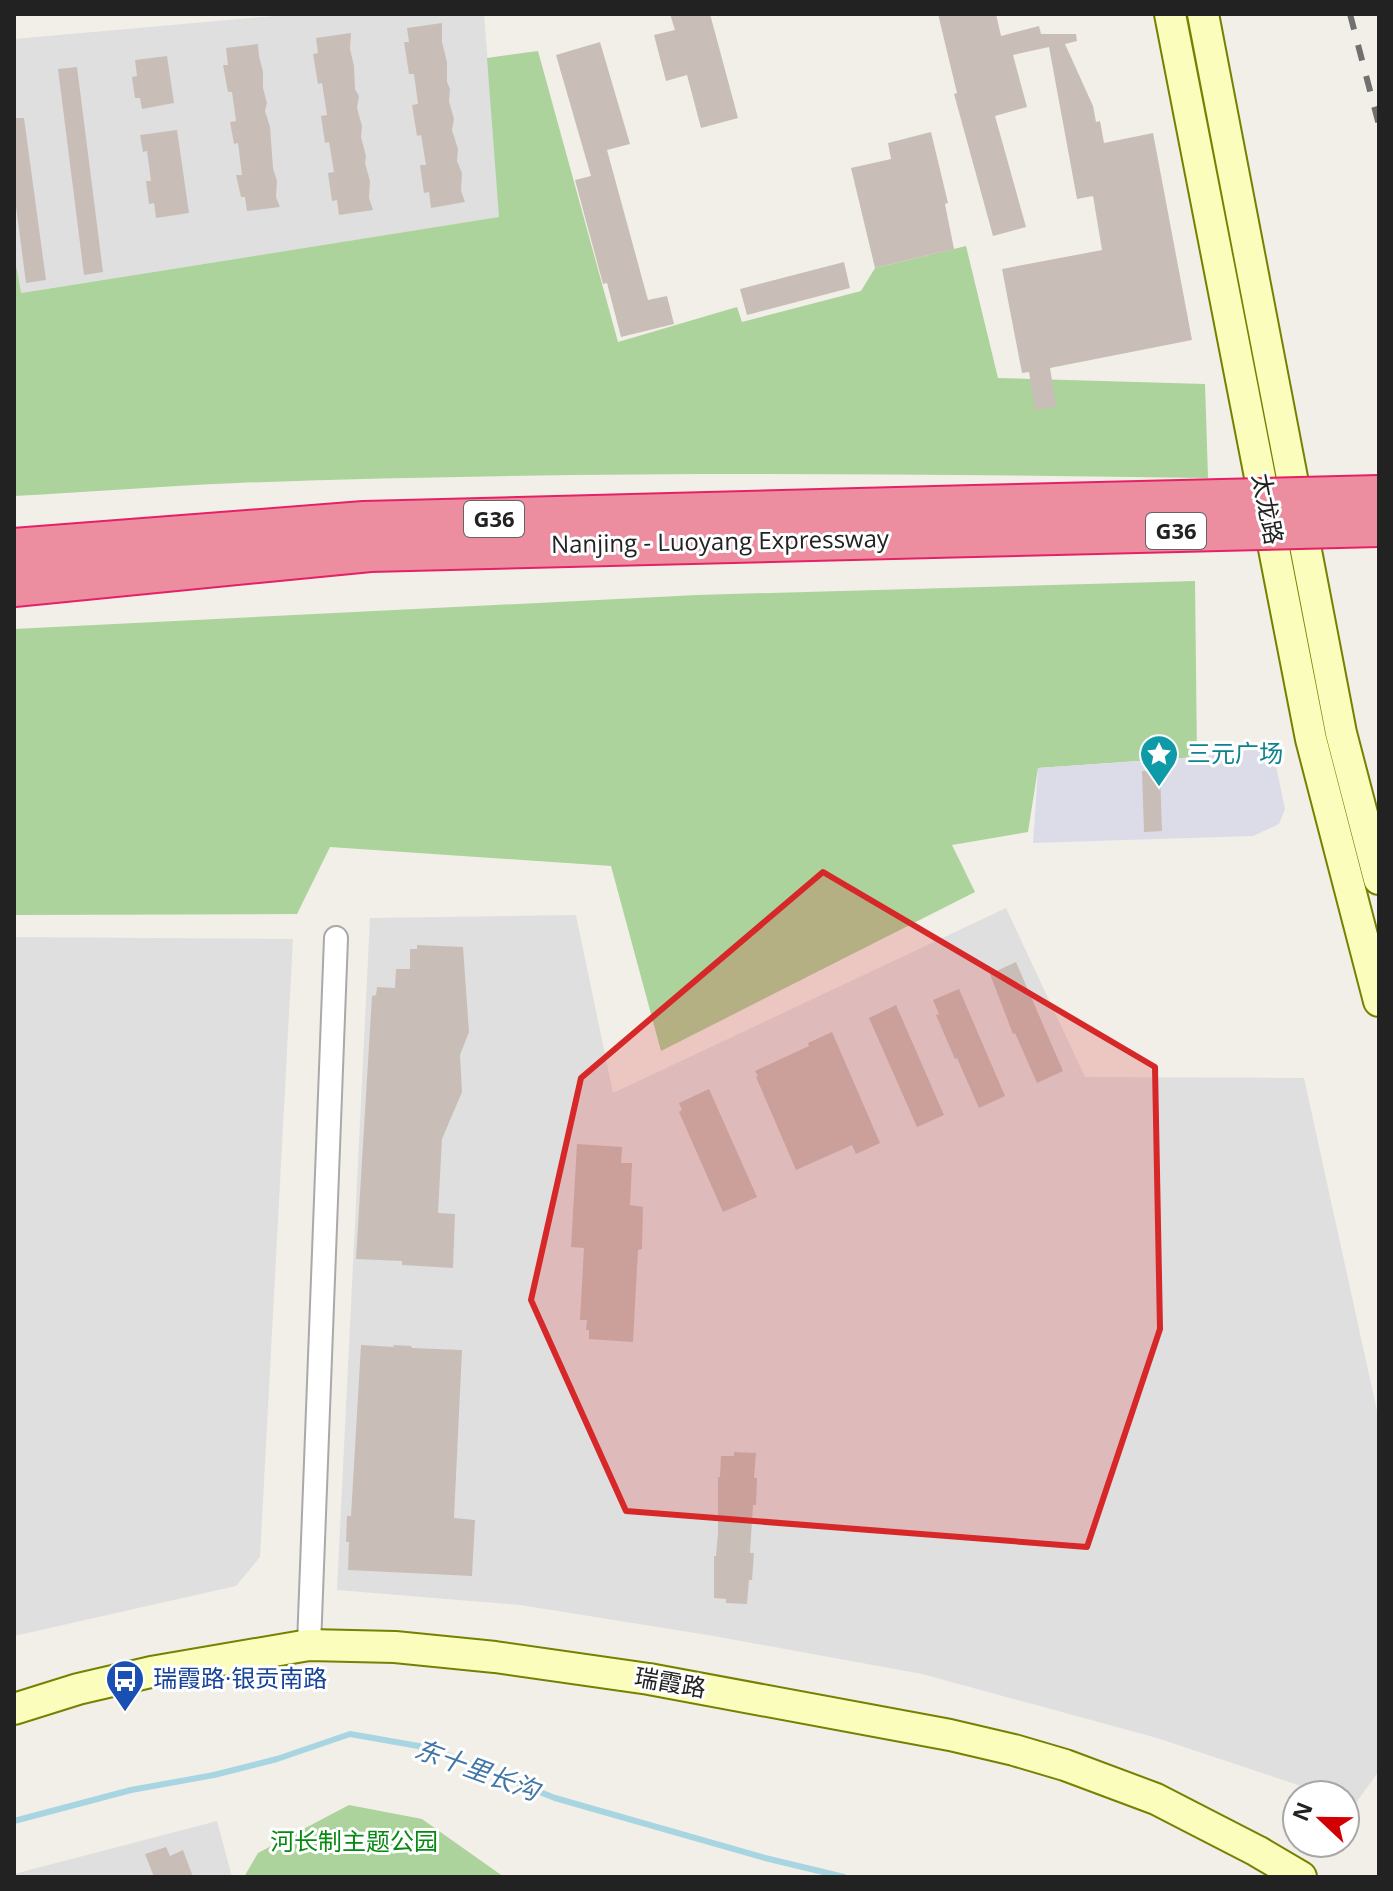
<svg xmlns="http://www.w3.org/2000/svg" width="1393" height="1891" font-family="'Open Sans','Noto Sans SC',sans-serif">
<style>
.residential{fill:#e0dfdf}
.forest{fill:#acd39b}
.plaza{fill:#dcdce8}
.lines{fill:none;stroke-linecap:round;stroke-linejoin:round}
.stream{stroke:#a7d5e1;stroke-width:6}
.building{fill:#c8beb7}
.street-casing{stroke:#a9a9a9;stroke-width:26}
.secondary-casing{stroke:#758100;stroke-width:34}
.highway-casing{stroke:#e52166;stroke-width:44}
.street{stroke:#fff;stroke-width:22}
.secondary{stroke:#fafdbb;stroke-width:30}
.highway{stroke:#ec8da0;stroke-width:40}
.rail{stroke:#707070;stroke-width:6;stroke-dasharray:16 16;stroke-linecap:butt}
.highway-bridge-casing{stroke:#e52166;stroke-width:44;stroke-linecap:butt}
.highway-bridge{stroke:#ec8da0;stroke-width:40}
.marked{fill:#d62828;fill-opacity:0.2;stroke:#d62828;stroke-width:6;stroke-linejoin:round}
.labels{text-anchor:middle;stroke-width:6;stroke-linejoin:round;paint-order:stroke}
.shield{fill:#fff;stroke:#646464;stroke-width:2}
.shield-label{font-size:22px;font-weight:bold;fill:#222}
.street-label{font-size:24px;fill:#222;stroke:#fff}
.culture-label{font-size:24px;fill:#0d838f;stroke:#fff;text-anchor:start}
.transit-label{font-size:24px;fill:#164399;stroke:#fff;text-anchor:start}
.park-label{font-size:24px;fill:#068910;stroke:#fff}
.water-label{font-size:26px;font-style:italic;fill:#4276a7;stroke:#fff}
</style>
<rect width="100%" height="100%" fill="#f2efe8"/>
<path class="residential" d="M 296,14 L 484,14 L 500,217 L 20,293 L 14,253 L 14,39 Z
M 1006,908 L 1085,1077 L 1304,1078 L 1379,1420 L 1379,1771 L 1355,1804 L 1345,1801 L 1345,1795 L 1328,1795 L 1157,1738 L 922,1674 L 714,1636 L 520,1605 L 337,1590 L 370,918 L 576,915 L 613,1093 Z
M 14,937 L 293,939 L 260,1557 L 236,1586 L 14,1636 Z
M 217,1821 L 232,1877 L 14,1877 L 14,1874 Z"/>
<path class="forest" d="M 538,51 L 618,342 L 737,307 L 742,322 L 861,291 L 875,268 L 966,246 L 998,378 L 1205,384 L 1208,478 C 884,473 560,471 237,483 C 163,486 88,492 14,496 L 14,254 L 21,293 L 499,217 L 487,58 Z
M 1195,581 L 1197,757 L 1038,768 L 1028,832 L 952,845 L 975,892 L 661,1051 L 611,866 L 330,847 L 297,914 L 14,915 L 14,629 L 697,595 Z
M 349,1805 L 422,1819 L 504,1877 L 244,1877 L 258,1853 Z"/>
<path class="plaza" d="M 1272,747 L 1285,809 L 1279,824 L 1253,836 L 1033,843 L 1038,768 L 1197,757 Z"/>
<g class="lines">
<path class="stream" d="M 14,1821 L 131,1790 L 214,1775 L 277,1759 L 350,1734 L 430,1748 L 555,1798 L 765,1858 L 844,1877"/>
</g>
<path class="building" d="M 670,14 L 710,14 L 738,118 L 701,128 L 687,75 L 666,81 L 654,35 L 675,30 Z
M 938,14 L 996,14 L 1001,36 L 1039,26 L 1041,34 L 1076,34 L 1077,41 L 1065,44 L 1093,106 L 1096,122 L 1100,121 L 1104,143 L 1153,133 L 1192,340 L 1050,368 L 1056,407 L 1035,410 L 1029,372 L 1022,373 L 1002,269 L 1102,250 L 1093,196 L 1077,199 L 1049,47 L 1013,55 L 1027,107 L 995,116 L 1026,227 L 993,236 L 954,94 L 957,93 Z
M 442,23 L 442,42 L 447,62 L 447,82 L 450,89 L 449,101 L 454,119 L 452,130 L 458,149 L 457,161 L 462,173 L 461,191 L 465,202 L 431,208 L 429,192 L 424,193 L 420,165 L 426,165 L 421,135 L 417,136 L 412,105 L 418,104 L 414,74 L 409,74 L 404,42 L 409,42 L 407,28 Z
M 351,33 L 350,49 L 354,66 L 355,89 L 359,96 L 357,108 L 362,126 L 361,137 L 366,156 L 365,163 L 370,181 L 369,198 L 373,210 L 339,215 L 337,200 L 332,201 L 328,173 L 334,172 L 329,142 L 325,143 L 321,116 L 327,115 L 322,83 L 318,84 L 313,54 L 318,53 L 316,38 Z
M 600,42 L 630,144 L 607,150 L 648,300 L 667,296 L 674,324 L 621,337 L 607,283 L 603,284 L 575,180 L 591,176 L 556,55 Z
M 258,44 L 259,56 L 263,72 L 263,88 L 267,103 L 265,111 L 270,127 L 273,168 L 277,181 L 276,197 L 280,207 L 247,211 L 245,197 L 241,197 L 236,175 L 242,175 L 238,143 L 234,144 L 230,122 L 236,121 L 232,92 L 228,92 L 223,65 L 228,65 L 226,48 Z
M 167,56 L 174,103 L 142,109 L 140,98 L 135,98 L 132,77 L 137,76 L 135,60 Z
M 77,67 L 103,272 L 84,275 L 58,69 Z
M 14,118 L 24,118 L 46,280 L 26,283 L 14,191 Z
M 177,130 L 189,213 L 156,218 L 154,203 L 149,204 L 146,181 L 151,181 L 147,151 L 143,152 L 140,135 Z
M 931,132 L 948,203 L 945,204 L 954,249 L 875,268 L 851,168 L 891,159 L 888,143 Z
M 844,262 L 850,288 L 747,315 L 740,289 Z
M 1142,771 L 1160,771 L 1162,831 L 1144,832 Z
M 417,945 L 463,947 L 469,1032 L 460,1055 L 462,1092 L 442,1139 L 438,1213 L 455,1214 L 453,1268 L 402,1265 L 402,1261 L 356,1259 L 372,996 L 376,995 L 377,987 L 395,988 L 396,969 L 410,969 L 410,949 L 417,949 Z
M 1016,962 L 1063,1071 L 1037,1083 L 1015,1033 L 1013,1034 L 990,974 Z
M 959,989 L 1005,1096 L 979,1108 L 957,1058 L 955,1059 L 936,1015 L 939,1014 L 933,1000 Z
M 896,1005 L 944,1115 L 917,1127 L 869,1018 Z
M 832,1032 L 880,1143 L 856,1154 L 852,1145 L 796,1170 L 756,1077 L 758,1076 L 755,1071 L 809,1046 L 808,1043 Z
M 709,1089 L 757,1197 L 723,1212 L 679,1112 L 682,1110 L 679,1103 Z
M 577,1144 L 622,1147 L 621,1163 L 632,1163 L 630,1205 L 643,1207 L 642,1249 L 638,1250 L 633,1342 L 589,1339 L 589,1330 L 586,1330 L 587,1320 L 580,1320 L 584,1248 L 571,1247 Z
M 361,1345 L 394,1347 L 393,1345 L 411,1346 L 412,1348 L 462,1350 L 454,1518 L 475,1520 L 472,1576 L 348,1570 L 349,1542 L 346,1542 L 347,1516 L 351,1516 Z
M 734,1452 L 756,1453 L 754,1478 L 757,1478 L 756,1505 L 753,1505 L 750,1553 L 754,1553 L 752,1580 L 749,1580 L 747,1604 L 726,1603 L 726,1599 L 714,1598 L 714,1556 L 716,1556 L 718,1532 L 718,1477 L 720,1477 L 721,1456 L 734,1456 Z
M 166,1847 L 170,1856 L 183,1850 L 193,1877 L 154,1877 L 145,1854 Z"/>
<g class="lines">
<g class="street-casing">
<path id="street" d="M 309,1645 L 336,938"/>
</g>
<g class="secondary-casing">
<path id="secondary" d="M 1170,14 L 1311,739 L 1379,1001
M 1203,14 L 1341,733 L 1379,879
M 14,1709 L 78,1689 L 151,1672 L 309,1645 L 395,1647 L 495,1657 L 649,1679 L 950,1735 L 1014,1750 L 1065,1765 L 1156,1799 L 1257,1851 L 1301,1877"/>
</g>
<g class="highway-casing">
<path id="highway" d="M 14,549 L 364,522 L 974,506
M 14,586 L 370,551 L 974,536"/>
</g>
<use href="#street" class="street"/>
<use href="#secondary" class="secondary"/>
<use href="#highway" class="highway"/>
<path class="rail" d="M 1350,14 L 1379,125"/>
<g class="highway-bridge-casing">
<path id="highway-bridge" d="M 974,506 L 1379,496
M 974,536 L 1379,526"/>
</g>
<use href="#highway-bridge" class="highway-bridge"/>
</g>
<path class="marked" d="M 823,872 L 1155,1067 L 1160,1329 L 1087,1547 L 626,1511 L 531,1300 L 581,1078 Z"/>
<defs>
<g id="sight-pin" transform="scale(2)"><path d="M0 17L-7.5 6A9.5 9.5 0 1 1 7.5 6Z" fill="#0f9aa8" stroke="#fff"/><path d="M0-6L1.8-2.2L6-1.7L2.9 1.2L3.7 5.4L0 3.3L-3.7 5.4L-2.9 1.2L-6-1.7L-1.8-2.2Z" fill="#fff"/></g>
<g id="bus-pin" transform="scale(2)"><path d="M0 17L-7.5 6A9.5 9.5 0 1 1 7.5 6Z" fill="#1a4fb4" stroke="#fff"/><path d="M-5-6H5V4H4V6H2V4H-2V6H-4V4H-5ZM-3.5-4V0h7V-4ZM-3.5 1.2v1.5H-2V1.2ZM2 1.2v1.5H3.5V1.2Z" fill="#fff"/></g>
</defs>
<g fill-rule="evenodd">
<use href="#sight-pin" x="1159" y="754"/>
<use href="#bus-pin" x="125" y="1679"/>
</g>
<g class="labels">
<g class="shield">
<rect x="464" y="501" width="60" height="36" rx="6"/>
<rect x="1146" y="513" width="60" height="36" rx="6"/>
</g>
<g class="shield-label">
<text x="494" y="527">G36</text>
<text x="1176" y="539">G36</text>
</g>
<g class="street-label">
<text transform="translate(1267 509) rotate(79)" y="8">太龙路</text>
<text transform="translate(720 542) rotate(-1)" y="8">Nanjing - Luoyang Expressway</text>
<text transform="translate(670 1683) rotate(10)" y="8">瑞霞路</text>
</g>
<g class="culture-label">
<text x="1187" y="762">三元广场</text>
</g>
<g class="transit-label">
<text x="153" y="1687">瑞霞路·银贡南路</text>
</g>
<g class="park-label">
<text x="354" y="1850">河长制主题公园</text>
</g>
<g class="water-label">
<text transform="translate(477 1770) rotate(20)" y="9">东十里长沟</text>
</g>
</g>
<rect width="1393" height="1891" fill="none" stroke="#222222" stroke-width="32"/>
<g transform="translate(1321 1819) rotate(292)"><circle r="38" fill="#ffffff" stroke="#a7a7a7" stroke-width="2"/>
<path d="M0-6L14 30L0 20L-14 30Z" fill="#d30002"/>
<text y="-12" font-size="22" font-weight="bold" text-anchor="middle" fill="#222222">N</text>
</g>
</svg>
